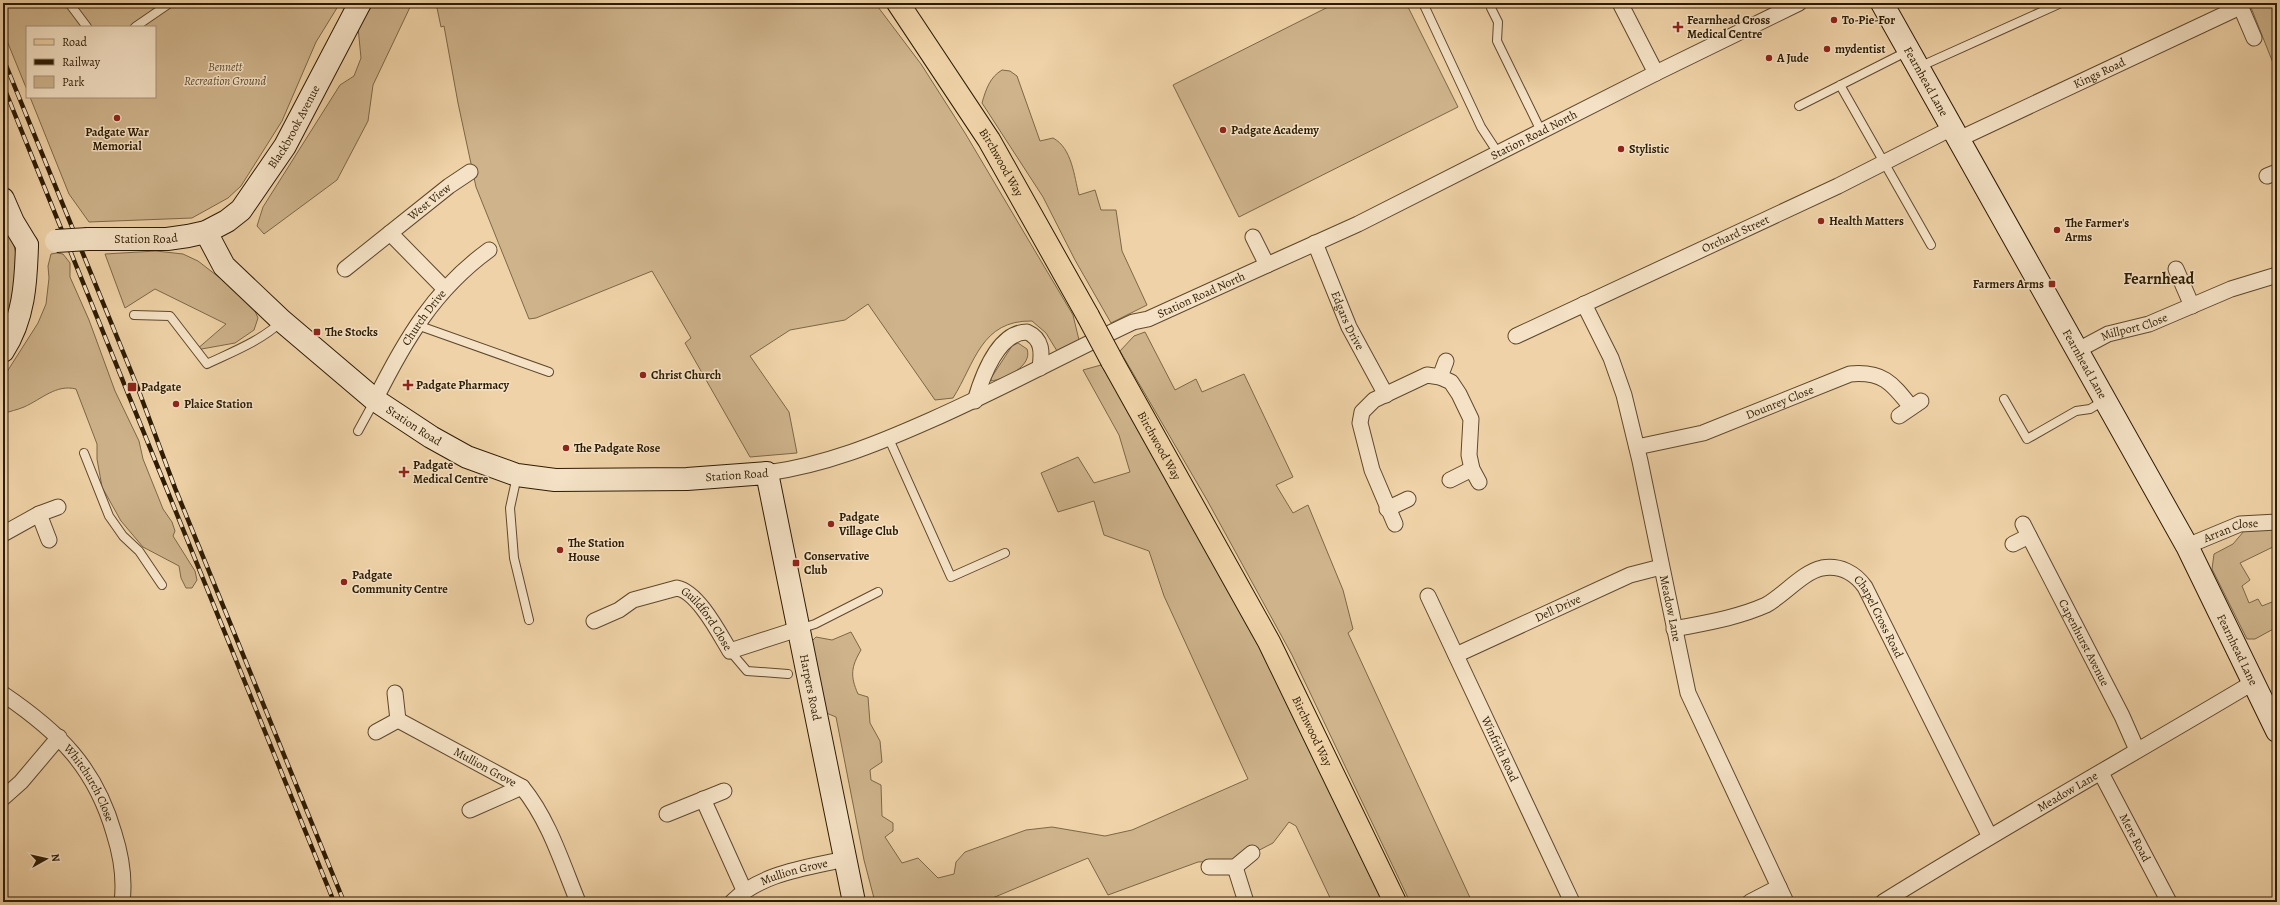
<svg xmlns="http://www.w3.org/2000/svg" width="2280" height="905" font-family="Alegreya,serif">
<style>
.green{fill:#ceb38b;stroke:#7d6747}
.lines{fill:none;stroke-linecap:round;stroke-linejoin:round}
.lane-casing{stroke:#5d492c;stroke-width:10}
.street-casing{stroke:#5d492c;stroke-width:17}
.secondary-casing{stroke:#2c1b03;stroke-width:24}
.primary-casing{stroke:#2c1b03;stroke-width:24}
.lane{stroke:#f5e2c6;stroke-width:8}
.street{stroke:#f5e2c6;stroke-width:15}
.secondary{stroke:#f5e2c6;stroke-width:22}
.primary{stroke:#efd2a7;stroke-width:22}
.rail-casing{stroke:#2c1b03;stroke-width:4.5}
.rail{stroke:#f5e2c6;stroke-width:3;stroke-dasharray:9;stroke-linecap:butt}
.secondary-bridge-casing{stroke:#2c1b03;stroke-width:24;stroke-linecap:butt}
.primary-bridge-casing{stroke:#2c1b03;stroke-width:24;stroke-linecap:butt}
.secondary-bridge{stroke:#f5e2c6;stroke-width:22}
.primary-bridge{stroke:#efd2a7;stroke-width:22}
.poi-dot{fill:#8f2418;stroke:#f5e2c6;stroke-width:1.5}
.labels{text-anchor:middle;stroke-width:3;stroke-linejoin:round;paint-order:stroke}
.poi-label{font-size:12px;font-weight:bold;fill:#2c1b03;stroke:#f5e2c6;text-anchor:start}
.park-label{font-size:12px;font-style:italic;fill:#5d492c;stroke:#f5e2c6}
.street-label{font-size:12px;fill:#2c1b03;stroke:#f5e2c6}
.district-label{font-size:16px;font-weight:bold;fill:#2c1b03;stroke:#f5e2c6}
</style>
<rect width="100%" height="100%" fill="#efd2a7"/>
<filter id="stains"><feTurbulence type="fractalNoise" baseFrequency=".005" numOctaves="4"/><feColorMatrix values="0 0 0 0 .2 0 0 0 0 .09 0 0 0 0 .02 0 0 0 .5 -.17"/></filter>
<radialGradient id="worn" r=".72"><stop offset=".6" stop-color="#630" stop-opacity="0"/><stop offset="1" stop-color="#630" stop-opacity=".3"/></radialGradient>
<path class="green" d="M 3,3 L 340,3 L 316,42 L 282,121 L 241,186 L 228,198 L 192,218 L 89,222 L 69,194 L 30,97 L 155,97 L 155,27 L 27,27 L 27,90 L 3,31 Z
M 374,3 L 412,3 L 373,85 L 368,121 L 337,180 L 264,234 L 257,226 L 263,207 L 340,85 L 354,76 L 361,58 L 358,27 Z
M 436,3 L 875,3 L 921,64 L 965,133 L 1073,315 L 1079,340 L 1057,351 L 1046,333 L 1032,321 C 981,320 975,363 953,398 L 935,400 L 868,304 L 845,320 L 790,330 L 750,356 L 789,412 L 797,453 L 750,457 L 685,343 L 691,338 L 652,271 L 536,318 L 529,319 L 476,187 L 458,103 L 444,26 L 441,27 Z
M 1336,3 L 1406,3 L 1458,107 L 1239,217 L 1173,85 Z
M 2248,3 L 2277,3 L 2277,73 L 2252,10 Z
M 1002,70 L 1010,71 L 1017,76 L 1040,141 L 1053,138 C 1072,148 1074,176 1079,195 L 1095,190 L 1101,210 L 1116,210 L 1122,251 L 1147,305 L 1111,323 L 1075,260 L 1043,197 L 982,103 C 986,89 990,77 1002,70 Z
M 3,209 L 11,232 L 19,268 L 7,328 L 3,334 Z
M 156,251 L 183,254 L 198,261 L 251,302 L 258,318 L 254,330 L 235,343 L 196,350 L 226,324 L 155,289 L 125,308 L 105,254 Z
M 57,253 L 63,254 L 70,263 L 70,277 L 89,320 L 115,391 L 139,441 L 143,459 L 163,509 L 172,522 L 175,531 L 173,536 L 195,571 L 197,580 L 192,588 L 186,588 L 181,578 L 179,566 L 143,547 L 121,521 L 102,487 L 97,459 L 97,444 L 76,389 C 56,384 42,399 24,407 C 17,410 10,411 3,414 L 3,378 L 38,323 L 46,304 L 49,278 L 48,266 L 51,254 Z
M 1145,332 L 1175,390 L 1196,379 L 1202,392 L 1244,374 L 1293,477 L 1276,485 L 1293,513 L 1308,505 L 1343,590 L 1353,629 L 1348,633 L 1472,902 L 1410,902 L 1292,655 L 1207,500 L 1120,351 L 1134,336 Z
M 1018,343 L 1027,349 C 1033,366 1005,379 991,381 L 991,378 L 1012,346 Z
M 1101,365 L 1234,589 L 1390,902 L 1332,902 L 1296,826 L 1289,822 L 1273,843 L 1240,860 L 1198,862 L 1108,895 L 1088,858 L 983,902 L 875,902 L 864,860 L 836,717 L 819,710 L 814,683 L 819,672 L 812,662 L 808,645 L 816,637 L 832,640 L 851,632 L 861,650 C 851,667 850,676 858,694 L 868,697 L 870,723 L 880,741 L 882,762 L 870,770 L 871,780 L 881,785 L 882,816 L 893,823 L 893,831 L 885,837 L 902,863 L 918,858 L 938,878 L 954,874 L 956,862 L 965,852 L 1026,830 L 1052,827 L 1105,836 L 1132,830 L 1248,779 L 1164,596 L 1149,551 L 1104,535 L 1094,501 L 1058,512 L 1041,473 L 1078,457 L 1094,483 L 1130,472 L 1119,435 L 1083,370 Z
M 2277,527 L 2277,545 L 2240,563 L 2250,580 L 2242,586 L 2249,603 L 2258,599 L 2262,606 L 2277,600 L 2277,627 L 2255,639 L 2247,639 L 2212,569 L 2214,554 L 2233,544 L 2244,531 Z"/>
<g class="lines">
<g class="lane-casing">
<path id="lane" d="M 69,3 L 87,27
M 1423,3 L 1481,127 L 1498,153
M 1491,8 L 1498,22 L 1497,41 L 1541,131
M 135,27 L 170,3
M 1919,67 L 2061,3
M 1840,85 L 1931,245
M 1799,106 L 1908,51
M 134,315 L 170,316 L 207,364 C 232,352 261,341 282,321
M 417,325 L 549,372
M 2004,399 L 2027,439 L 2076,411 L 2090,409 L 2105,400
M 358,431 L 375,400
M 889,439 L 951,577 L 1005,553
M 84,453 L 109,516 L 123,536 L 139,551 L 162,585
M 517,476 L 510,508 L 514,558 L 529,620
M 799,629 L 815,624 L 878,592
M 730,651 L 747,671 L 788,674"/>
</g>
<g class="street-casing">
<g id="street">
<path d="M 1620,3 L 1656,73"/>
<path d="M 2239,3 L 2254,38"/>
<path id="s1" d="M 1959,139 L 2240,7"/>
<path d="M 2267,176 L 2277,172"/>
<path d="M 390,233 L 444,288"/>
<path id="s2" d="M 1315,243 L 1349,327 L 1386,395"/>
<path id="s3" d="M 1267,265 L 1358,224 L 1656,73 L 1799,3"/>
<path id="s4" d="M 345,269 L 449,186 L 470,172"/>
<path d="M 2176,269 L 2192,306"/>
<path id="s5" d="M 1584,304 L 1611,358 L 1624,395 L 1640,461 L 1688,693 L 1786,902"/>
<path id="s6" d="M 1516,336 L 1838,186 L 1952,128"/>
<path id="s7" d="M 2078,350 L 2108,334 L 2149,324 L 2231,289 L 2277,275"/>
<path d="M 1440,377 L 1446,361"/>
<path id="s8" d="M 375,400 C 405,340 434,290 489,250"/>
<path d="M 975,401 C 982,377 998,332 1027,332 C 1043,339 1042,353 1040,368"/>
<path d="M 1899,416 L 1921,401"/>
<path id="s9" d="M 1637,447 L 1703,433 L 1850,374 C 1883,371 1892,383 1911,407"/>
<path id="s10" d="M 767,473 C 825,465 877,444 931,420 C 999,390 1065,354 1133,322 L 1148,319 L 1267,265 L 1253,237"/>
<path d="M 1450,480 L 1472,469"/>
<path d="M 1387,509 L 1408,499"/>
<path d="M 39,514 L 49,540"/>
<path d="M 1395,524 L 1372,470 L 1360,423 L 1362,412 L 1374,400 L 1427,375 L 1440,377 L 1451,382 L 1459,394 L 1471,419 L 1469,455 L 1472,469 L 1479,482"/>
<path d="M 3,534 L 39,514 L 58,507"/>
<path id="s11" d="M 2029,536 L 2122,716 L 2137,750"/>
<path d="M 2013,544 L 2029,536 L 2023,524"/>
<path id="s12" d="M 2187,546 L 2240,524 L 2277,522"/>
<path id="s13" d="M 1428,596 L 1572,902"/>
<path id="s14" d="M 594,621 L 619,610 L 633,600 L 677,588 C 698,592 719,633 730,651 L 798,629"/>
<path id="s15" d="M 1674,629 C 1704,623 1737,618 1766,605 C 1784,595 1803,572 1822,568 C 1840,565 1855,573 1865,587 L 1989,835"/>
<path id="s16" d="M 1456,655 L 1630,575 L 1661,567"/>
<path id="s17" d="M 3,694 C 59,732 95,767 114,833 C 121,855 125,879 122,902"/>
<path id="s18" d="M 398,720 L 522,787 C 549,820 562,863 578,902"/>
<path d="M 376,732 L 398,720 L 395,693"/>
<path id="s19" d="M 2101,773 L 2169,902"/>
<path d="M 3,798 L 21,782 L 59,737"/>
<path d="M 703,799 L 744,890"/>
<path d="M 470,810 L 522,787"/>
<path d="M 667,814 L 724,791"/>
<path d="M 1209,867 L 1235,867 L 1252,853"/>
<path d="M 1235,867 L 1246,902"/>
<path id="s20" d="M 732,902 C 761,873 806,868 845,859"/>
<path d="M 1750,902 L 1779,887"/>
<path id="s21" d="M 1883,902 C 2005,826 2130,756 2254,682"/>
</g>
</g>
<g class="secondary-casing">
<g id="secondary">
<path id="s22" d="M 1882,3 L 2187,546 L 2277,731"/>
<path d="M 3,199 L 13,222 L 27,245"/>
<path id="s23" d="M 206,232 L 224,266 L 282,321 L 375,400 L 431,437 L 467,457 L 517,475 L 555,480 L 687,479 L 767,473 L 854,902"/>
<path id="s24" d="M 88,239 L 167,239 L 188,236 L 206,232 L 227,221 L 241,210 L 285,146 L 360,3"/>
<path d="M 3,351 C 24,319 26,282 27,245"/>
</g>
</g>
<g class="primary-casing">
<g id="primary">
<path id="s25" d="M 898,3 L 989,140 L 1088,316"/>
<path id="s26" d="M 1112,361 L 1269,642 L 1395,902"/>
</g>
</g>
<use href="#lane" class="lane"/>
<use href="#street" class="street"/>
<use href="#secondary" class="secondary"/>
<use href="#primary" class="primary"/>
<g class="rail-casing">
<path id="rail" d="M 3,58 L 137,386 L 175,488 L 344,902
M 3,85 L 334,902"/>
</g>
<use href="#rail" class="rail"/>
<g class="secondary-bridge-casing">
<path id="secondary-bridge" d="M 56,241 L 88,239"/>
</g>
<g class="primary-bridge-casing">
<path id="primary-bridge" d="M 1088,316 L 1112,361"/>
</g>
<use href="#secondary-bridge" class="secondary-bridge"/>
<use href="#primary-bridge" class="primary-bridge"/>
</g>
<g class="poi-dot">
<circle cx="1834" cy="20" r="4"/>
<path d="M1676 21h4v4h4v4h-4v4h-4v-4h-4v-4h4z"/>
<circle cx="1827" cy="49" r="4"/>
<circle cx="1769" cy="58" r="4"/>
<circle cx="117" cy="118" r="4"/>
<circle cx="1223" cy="130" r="4"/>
<circle cx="1621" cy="149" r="4"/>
<circle cx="1821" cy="221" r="4"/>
<circle cx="2057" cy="230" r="4"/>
<rect x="2048" y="280" width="8" height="8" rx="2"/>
<rect x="313" y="328" width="8" height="8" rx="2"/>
<circle cx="643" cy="375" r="4"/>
<path d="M406 379h4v4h4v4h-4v4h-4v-4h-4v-4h4z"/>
<rect x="127" y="382" width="10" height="10" rx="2"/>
<circle cx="176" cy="404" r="4"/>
<circle cx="566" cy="448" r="4"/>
<path d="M402 466h4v4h4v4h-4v4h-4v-4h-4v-4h4z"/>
<circle cx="831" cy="524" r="4"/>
<circle cx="560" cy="550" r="4"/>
<rect x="792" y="559" width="8" height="8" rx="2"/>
<circle cx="344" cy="582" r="4"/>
</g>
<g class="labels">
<g class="poi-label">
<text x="1687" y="24">Fearnhead Cross<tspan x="1687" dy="14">Medical Centre</tspan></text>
<text x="1842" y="24">To-Pie-For</text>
<text x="1835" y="53">mydentist</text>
<text x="1777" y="62">A Jude</text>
<text x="1231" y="134">Padgate Academy</text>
<text x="117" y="136" text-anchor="middle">Padgate War<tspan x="117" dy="14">Memorial</tspan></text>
<text x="1629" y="153">Stylistic</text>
<text x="1829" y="225">Health Matters</text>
<text x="2065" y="227">The Farmer's<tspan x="2065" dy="14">Arms</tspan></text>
<text x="2044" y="288" text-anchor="end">Farmers Arms</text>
<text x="325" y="336">The Stocks</text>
<text x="651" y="379">Christ Church</text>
<text x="416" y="389">Padgate Pharmacy</text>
<text x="141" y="391">Padgate</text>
<text x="184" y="408">Plaice Station</text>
<text x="574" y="452">The Padgate Rose</text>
<text x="413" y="469">Padgate<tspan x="413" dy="14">Medical Centre</tspan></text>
<text x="839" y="521">Padgate<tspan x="839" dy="14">Village Club</tspan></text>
<text x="568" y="547">The Station<tspan x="568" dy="14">House</tspan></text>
<text x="804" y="560">Conservative<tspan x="804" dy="14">Club</tspan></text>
<text x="352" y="579">Padgate<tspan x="352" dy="14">Community Centre</tspan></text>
</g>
<g class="park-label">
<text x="225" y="71">Bennett<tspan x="225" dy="14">Recreation Ground</tspan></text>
</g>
<g class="street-label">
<text dy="4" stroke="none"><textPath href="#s1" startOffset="155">Kings Road</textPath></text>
<text dy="4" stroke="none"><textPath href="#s22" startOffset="90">Fearnhead Lane</textPath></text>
<text dy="4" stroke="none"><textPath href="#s24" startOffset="259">Blackbrook Avenue</textPath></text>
<text dy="4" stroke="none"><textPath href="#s3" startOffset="297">Station Road North</textPath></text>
<text dy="4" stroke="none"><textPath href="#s25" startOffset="190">Birchwood Way</textPath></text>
<text dy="4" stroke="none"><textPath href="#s4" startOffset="108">West View</textPath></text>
<text dy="4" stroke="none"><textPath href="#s6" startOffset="242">Orchard Street</textPath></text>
<text dy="4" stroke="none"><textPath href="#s24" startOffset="58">Station Road</textPath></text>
<text dy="4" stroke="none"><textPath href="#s10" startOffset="471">Station Road North</textPath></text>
<text dy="4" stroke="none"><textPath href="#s8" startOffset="96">Church Drive</textPath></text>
<text dy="4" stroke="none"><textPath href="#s2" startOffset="84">Edgars Drive</textPath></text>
<text dy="4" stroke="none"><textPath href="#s7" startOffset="61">Millport Close</textPath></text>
<text dy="4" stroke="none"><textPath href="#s22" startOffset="414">Fearnhead Lane</textPath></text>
<text dy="4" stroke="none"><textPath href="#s9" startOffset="150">Dounrey Close</textPath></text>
<text dy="4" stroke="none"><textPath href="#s23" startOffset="287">Station Road</textPath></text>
<text dy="4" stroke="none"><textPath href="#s26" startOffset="97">Birchwood Way</textPath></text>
<text transform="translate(737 475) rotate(-4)" y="4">Station Road</text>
<text dy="4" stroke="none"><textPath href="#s12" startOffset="47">Arran Close</textPath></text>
<text dy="4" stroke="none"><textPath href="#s16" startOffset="112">Dell Drive</textPath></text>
<text dy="4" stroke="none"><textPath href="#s5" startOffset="318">Meadow Lane</textPath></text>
<text dy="4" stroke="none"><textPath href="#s15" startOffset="245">Chapel Cross Road</textPath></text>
<text dy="4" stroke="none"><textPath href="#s14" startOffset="134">Guildford Close</textPath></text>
<text dy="4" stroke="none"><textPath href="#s11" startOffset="120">Capenhurst Avenue</textPath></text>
<text dy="4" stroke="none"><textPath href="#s22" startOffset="738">Fearnhead Lane</textPath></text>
<text dy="4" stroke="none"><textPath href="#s23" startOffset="871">Harpers Road</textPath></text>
<text dy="4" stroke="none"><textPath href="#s26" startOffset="421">Birchwood Way</textPath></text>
<text dy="4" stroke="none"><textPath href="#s13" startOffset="169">Winfrith Road</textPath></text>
<text dy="4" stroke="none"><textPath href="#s18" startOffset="99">Mullion Grove</textPath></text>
<text dy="4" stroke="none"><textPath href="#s17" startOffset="126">Whitchurch Close</textPath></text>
<text dy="4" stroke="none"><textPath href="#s21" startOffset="215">Meadow Lane</textPath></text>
<text dy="4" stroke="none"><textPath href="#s19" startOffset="73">Mere Road</textPath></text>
<text dy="4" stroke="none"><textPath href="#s20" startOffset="70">Mullion Grove</textPath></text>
</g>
<g class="district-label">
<text x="2159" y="284">Fearnhead</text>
</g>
</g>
<rect width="2280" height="905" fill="none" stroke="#efd2a7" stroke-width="16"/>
<rect x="4" y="4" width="2272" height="897" fill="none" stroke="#2c1b03" stroke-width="2"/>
<rect x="8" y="8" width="2264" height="889" fill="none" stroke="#2c1b03"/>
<rect x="26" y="26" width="130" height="72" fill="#f5e2c6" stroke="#a59278"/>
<rect x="34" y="39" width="20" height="6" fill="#efd2a7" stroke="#a59278"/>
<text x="62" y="46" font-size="12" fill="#2c1b03">Road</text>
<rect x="34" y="59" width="20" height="6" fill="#2c1b03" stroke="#a59278"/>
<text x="62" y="66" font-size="12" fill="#2c1b03">Railway</text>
<rect x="34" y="76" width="20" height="12" fill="#ceb38b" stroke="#a59278"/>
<text x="62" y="86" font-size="12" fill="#2c1b03">Park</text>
<g transform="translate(46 859) rotate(82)" stroke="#f5e2c6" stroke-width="3" paint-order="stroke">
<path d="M0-3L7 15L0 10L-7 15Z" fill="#2c1b03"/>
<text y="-6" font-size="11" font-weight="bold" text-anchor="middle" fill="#2c1b03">N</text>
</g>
<rect width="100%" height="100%" filter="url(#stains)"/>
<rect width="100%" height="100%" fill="url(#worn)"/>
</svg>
